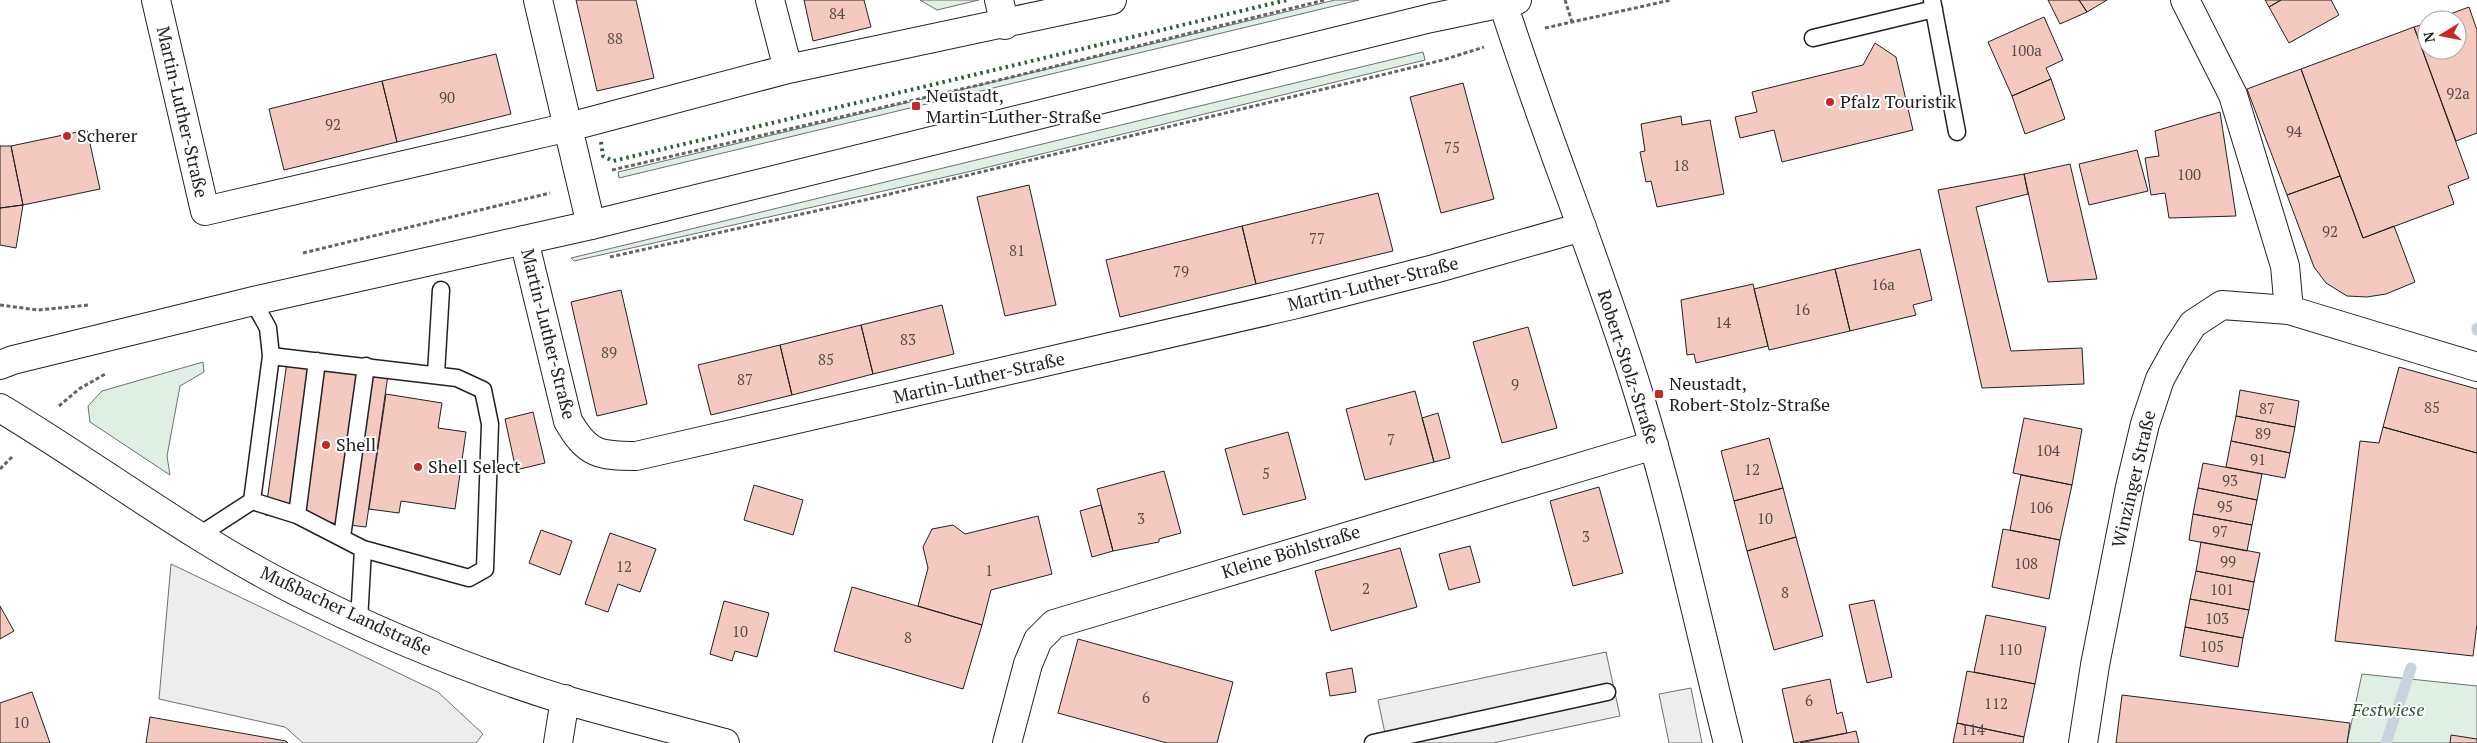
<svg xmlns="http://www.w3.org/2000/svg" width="2477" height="743" font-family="'PT Serif',serif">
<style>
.green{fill:#e0efe3;stroke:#6f6f6f}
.parking{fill:#ededed;stroke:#6f6f6f}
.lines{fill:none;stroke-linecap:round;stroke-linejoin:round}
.stream{stroke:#c7d3dd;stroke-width:11}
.building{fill:#f3c9c0;stroke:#222}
.lane-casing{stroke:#222;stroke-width:19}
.street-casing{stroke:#222;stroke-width:30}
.secondary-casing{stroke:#222;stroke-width:30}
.primary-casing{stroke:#222;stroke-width:30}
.path{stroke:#646464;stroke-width:3;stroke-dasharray:4 2.5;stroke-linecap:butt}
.lane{stroke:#fff;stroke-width:16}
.street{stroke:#fff;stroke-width:28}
.secondary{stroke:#fff;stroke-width:28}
.primary{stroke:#fff;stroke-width:28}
.hedge{stroke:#2f5e38;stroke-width:4;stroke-dasharray:2.5 4;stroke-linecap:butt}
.poi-dot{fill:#c62828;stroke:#fff;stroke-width:2}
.labels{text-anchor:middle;stroke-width:4;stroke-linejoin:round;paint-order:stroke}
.number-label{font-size:15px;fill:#564c4a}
.poi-label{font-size:18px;fill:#222;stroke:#fff;text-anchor:start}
.street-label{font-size:18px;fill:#222;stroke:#fff}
.park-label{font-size:18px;font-style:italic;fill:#2f5e38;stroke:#fff}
</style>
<rect width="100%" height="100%" fill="#fff"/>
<path class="green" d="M 920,0 L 979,0 L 937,10 Z
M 1335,0 L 1359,0 L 619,178 L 618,172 Z
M 1423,52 L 1425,60 L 972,171 L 574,261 L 571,258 Z
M 203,362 L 204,372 L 180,386 L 167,456 L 170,475 L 90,422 L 88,406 L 102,391 Z
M 2362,674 L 2477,686 L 2477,743 L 2347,743 Z"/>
<path class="parking" d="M 171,564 L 438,692 L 483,734 L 476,743 L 303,743 L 285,727 L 159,699 Z
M 1606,652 L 1620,716 L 1493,743 L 1387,743 L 1378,700 Z
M 1691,688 L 1702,743 L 1669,743 L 1659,694 Z"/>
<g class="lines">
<path class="stream" d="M 2477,330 L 2477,328
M 2386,743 L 2411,668"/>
</g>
<path class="building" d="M 576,0 L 636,0 L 654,78 L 597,91 Z
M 804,0 L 864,0 L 871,27 L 813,41 Z
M 2048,0 L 2079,0 L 2087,12 L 2060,24 Z
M 2079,0 L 2107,0 L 2087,12 Z
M 2265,0 L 2281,0 L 2269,7 Z
M 2281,0 L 2331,0 L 2339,15 L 2289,43 L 2269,7 Z
M 2469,7 L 2477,30 L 2477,133 L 2456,141 L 2414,27 L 2427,23 L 2427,50 L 2457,50 L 2457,20 L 2434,20 Z
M 2044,17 L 2063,60 L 2046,68 L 2051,79 L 2012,96 L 1988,42 Z
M 2414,27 L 2469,178 L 2448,186 L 2454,204 L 2363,238 L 2301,69 Z
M 1875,43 L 1896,57 L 1913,130 L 1782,162 L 1774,130 L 1740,138 L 1735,117 L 1757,112 L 1752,92 L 1863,65 Z
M 496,54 L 511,114 L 397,142 L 382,81 Z
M 2301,69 L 2340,176 L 2287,195 L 2247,89 Z
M 2051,79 L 2065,119 L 2025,134 L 2012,96 Z
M 382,81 L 397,142 L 284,170 L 269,109 Z
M 1463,83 L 1494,199 L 1441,213 L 1410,97 Z
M 2220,112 L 2236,216 L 2169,218 L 2165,193 L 2151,195 L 2145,158 L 2159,156 L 2155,131 Z
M 1681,116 L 1682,125 L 1710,120 L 1724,194 L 1657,207 L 1651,181 L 1646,182 L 1640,152 L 1645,151 L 1641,124 Z
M 87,130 L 100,189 L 23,205 L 11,146 Z
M 0,146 L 11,146 L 23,205 L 0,208 Z
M 2137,150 L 2148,191 L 2089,205 L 2079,164 Z
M 2070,164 L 2097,279 L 2048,282 L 2024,174 Z
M 2024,174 L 2028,194 L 1976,207 L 2011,351 L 2082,348 L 2084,384 L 1982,388 L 1938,190 Z
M 2340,176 L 2363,238 L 2394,226 L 2415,282 L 2386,294 L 2367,297 L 2347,296 L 2326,283 L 2314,267 L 2287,195 Z
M 1029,185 L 1056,305 L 1005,316 L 977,197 Z
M 1378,193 L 1393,251 L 1256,284 L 1242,226 Z
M 23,205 L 16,248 L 0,245 L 0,208 Z
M 1242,226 L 1256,284 L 1120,317 L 1106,260 Z
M 1920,249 L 1932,300 L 1913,305 L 1916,315 L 1850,331 L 1835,269 Z
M 1835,269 L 1850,331 L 1769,350 L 1754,289 Z
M 1753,284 L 1768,346 L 1696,363 L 1694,354 L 1687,355 L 1681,300 Z
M 621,290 L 647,404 L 597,416 L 571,302 Z
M 942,305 L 954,354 L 873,374 L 861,325 Z
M 861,325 L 873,374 L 792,395 L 780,345 Z
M 1528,327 L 1557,428 L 1502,443 L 1473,342 Z
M 780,345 L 792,395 L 711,415 L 698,365 Z
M 287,362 L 388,375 L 366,527 L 265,515 Z
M 2399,367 L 2477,389 L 2477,453 L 2383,427 Z
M 2240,390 L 2299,401 L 2295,427 L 2236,416 Z
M 1415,391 L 1434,462 L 1365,480 L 1346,409 Z
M 386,394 L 442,403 L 438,428 L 466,432 L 455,509 L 401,501 L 399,513 L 369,509 Z
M 533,412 L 545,463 L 516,470 L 505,419 Z
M 1438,413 L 1450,458 L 1434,462 L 1422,418 Z
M 2236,416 L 2295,427 L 2290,453 L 2231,441 Z
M 2024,418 L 2082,429 L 2072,485 L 2013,473 Z
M 2383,427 L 2477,453 L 2477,624 L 2473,656 L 2335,641 L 2360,441 L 2379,443 Z
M 1288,432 L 1306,499 L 1243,515 L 1225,449 Z
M 1769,438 L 1783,488 L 1734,501 L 1721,451 Z
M 2231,441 L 2290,453 L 2285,478 L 2226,467 Z
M 2203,463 L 2262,474 L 2257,500 L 2198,488 Z
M 1164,471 L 1181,533 L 1159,539 L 1159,542 L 1113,551 L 1097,489 Z
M 2021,475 L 2072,485 L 2060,540 L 2010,530 Z
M 754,485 L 803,500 L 793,535 L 744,520 Z
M 1599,487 L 1623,573 L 1573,586 L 1550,501 Z
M 1783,488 L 1796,537 L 1747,551 L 1734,501 Z
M 2198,488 L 2257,500 L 2252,525 L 2193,514 Z
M 1101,505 L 1113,551 L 1092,557 L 1080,511 Z
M 2193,514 L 2252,525 L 2247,551 L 2189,540 Z
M 1038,516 L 1052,574 L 991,590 L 982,625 L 918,606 L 928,568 L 923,547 L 932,529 L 953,525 L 965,534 Z
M 2003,529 L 2060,540 L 2049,599 L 1992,587 Z
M 541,530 L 572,541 L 560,575 L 529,563 Z
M 610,533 L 656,549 L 640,592 L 618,584 L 608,612 L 585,604 Z
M 1796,537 L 1823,636 L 1774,650 L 1747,551 Z
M 2201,542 L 2260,553 L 2254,582 L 2196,571 Z
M 1470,546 L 1480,582 L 1449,590 L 1439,554 Z
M 1400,548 L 1417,607 L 1331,631 L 1315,571 Z
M 2196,571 L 2254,582 L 2249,610 L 2190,599 Z
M 852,587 L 982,625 L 963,689 L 834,651 Z
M 2190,599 L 2249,610 L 2243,638 L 2185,627 Z
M 1874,600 L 1892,677 L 1867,683 L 1849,605 Z
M 724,601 L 769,613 L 757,657 L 735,651 L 732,661 L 710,654 Z
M 0,606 L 14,631 L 0,639 Z
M 1986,615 L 2046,627 L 2035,684 L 1974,672 Z
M 2185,627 L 2243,638 L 2238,667 L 2180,656 Z
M 1078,639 L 1233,682 L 1217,743 L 1167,743 L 1058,713 Z
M 1352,668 L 1356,692 L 1330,696 L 1326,673 Z
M 1967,671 L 2035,684 L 2024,737 L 1957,723 Z
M 1830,679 L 1837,714 L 1842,712 L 1847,733 L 1794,743 L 1782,689 Z
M 32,692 L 50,743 L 0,743 L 0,703 Z
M 2122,695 L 2350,723 L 2347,743 L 2116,743 Z
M 150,717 L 286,741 L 288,743 L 146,743 Z
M 1957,723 L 2024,737 L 2023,743 L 1953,743 Z
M 1856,731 L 1859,743 L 1800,743 L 1847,733 Z
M 2451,735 L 2477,739 L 2477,743 L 2450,743 Z"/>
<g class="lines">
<g class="lane-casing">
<path id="lane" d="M 1932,0 L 1957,132
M 1813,38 L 1934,9
M 436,374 L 441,290
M 252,501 L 297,515 L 363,549 L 469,578 L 485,569 L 490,424 L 483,390 L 457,378 L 271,356
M 297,515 L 317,361
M 198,536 L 252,501 L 271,356 L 268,328 L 253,301
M 342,537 L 366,366
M 359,621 L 363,549
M 1373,743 L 1607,692"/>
</g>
<g class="street-casing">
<path id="street" d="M 156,0 L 205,211 L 569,127 L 788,69 L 1112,0
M 538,0 L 591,225
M 770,0 L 788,69
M 999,0 L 1005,25
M 1502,0 C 1544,133 1598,261 1639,395 C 1674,509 1699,627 1728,743
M 2185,0 L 2233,95 L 2285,266 L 2289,310
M 524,240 L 568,421 C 587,454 599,456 636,456 L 1297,304 L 1434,269 L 1582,227
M 558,743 L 565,699
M 1007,743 L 1028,664 L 1038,640 L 1054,624 L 1654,445
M 2083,743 L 2095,665 L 2130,487 L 2145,424 L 2160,379 L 2176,350 L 2193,324 L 2222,305 L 2289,310 L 2477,367"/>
</g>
<g class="secondary-casing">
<path id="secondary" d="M 0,365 L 13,360 L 253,301 L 591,225 L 1431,18 L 1517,0"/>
</g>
<g class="primary-casing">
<path id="primary" d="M 0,408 C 97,466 187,535 288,587 C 376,632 471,671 565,700 C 618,715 672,729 725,743"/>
</g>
<path class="path" d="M 1565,0 L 1572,22
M 1545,28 L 1671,0
M 612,170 L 979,85 L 1325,0
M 303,253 L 550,193
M 610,257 L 869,199 L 1213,116 L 1443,60 L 1484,47
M 0,305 L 38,310 L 89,305
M 59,406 L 79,389 L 107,373
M 0,469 L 13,456"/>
<use href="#lane" class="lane"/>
<use href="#street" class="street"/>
<use href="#secondary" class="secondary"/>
<use href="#primary" class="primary"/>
<path class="hedge" d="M 601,142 L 603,156 L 613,161 L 1287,0"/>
</g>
<g class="poi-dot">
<circle cx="1830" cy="102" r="5"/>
<rect x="911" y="101" width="10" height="10" rx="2.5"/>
<circle cx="67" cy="136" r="5"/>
<rect x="1654" y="389" width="10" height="10" rx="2.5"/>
<circle cx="326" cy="445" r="5"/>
<circle cx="418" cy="467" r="5"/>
</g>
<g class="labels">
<g class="number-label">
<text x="837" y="19">84</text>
<text x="615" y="44">88</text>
<text x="2026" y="56">100a</text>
<text x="2458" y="99">92a</text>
<text x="447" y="103">90</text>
<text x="333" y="130">92</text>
<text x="2294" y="137">94</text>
<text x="1452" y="153">75</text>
<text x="1681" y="171">18</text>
<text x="2189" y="180">100</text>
<text x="2330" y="237">92</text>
<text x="1317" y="244">77</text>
<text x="1017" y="256">81</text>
<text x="1181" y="277">79</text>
<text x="1883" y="290">16a</text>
<text x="1802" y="315">16</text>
<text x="1723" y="328">14</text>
<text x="908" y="345">83</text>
<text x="609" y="358">89</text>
<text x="826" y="365">85</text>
<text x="745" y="385">87</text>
<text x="1515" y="390">9</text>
<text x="2432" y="413">85</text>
<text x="2267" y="414">87</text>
<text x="2263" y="439">89</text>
<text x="1391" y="445">7</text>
<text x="2048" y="456">104</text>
<text x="2258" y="465">91</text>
<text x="1752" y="475">12</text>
<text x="1266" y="479">5</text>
<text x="2230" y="486">93</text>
<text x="2225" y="512">95</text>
<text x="2041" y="513">106</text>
<text x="1141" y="524">3</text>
<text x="1765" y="524">10</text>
<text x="2220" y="537">97</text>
<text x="1586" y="542">3</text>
<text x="2228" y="567">99</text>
<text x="2026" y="569">108</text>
<text x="624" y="572">12</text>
<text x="989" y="576">1</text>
<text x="1366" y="594">2</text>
<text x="2222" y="595">101</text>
<text x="1785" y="598">8</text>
<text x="2217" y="624">103</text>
<text x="740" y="637">10</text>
<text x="908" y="643">8</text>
<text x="2212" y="652">105</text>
<text x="2010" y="655">110</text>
<text x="1146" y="703">6</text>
<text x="1809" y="706">6</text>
<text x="1996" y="709">112</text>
<text x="21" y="728">10</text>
<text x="1973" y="735">114</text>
</g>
<g class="poi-label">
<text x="926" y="102">Neustadt,<tspan x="926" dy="21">Martin-Luther-Straße</tspan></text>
<text x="1840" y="108">Pfalz Touristik</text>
<text x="77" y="142">Scherer</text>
<text x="1669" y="390">Neustadt,<tspan x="1669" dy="21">Robert-Stolz-Straße</tspan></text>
<text x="336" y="451">Shell</text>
<text x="428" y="473">Shell Select</text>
</g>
<g class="street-label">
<text transform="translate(182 112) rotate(77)" y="6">Martin-Luther-Straße</text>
<text transform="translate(1373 284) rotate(-14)" y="6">Martin-Luther-Straße</text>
<text transform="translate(548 334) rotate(76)" y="6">Martin-Luther-Straße</text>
<text transform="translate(1628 367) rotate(72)" y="6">Robert-Stolz-Straße</text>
<text transform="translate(979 378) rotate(-13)" y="6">Martin-Luther-Straße</text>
<text transform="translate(2134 479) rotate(-77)" y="6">Winzinger Straße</text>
<text transform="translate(1291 552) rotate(-17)" y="6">Kleine Böhlstraße</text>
<text transform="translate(346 611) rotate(25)" y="6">Mußbacher Landstraße</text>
</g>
<g class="park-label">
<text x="2388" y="716">Festwiese</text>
</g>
</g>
<g transform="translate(2442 35) rotate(260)"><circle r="24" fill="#ffffff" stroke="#a7a7a7"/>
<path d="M0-4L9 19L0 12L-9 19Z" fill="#c62828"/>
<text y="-8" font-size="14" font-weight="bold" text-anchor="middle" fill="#222222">N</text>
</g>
</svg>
